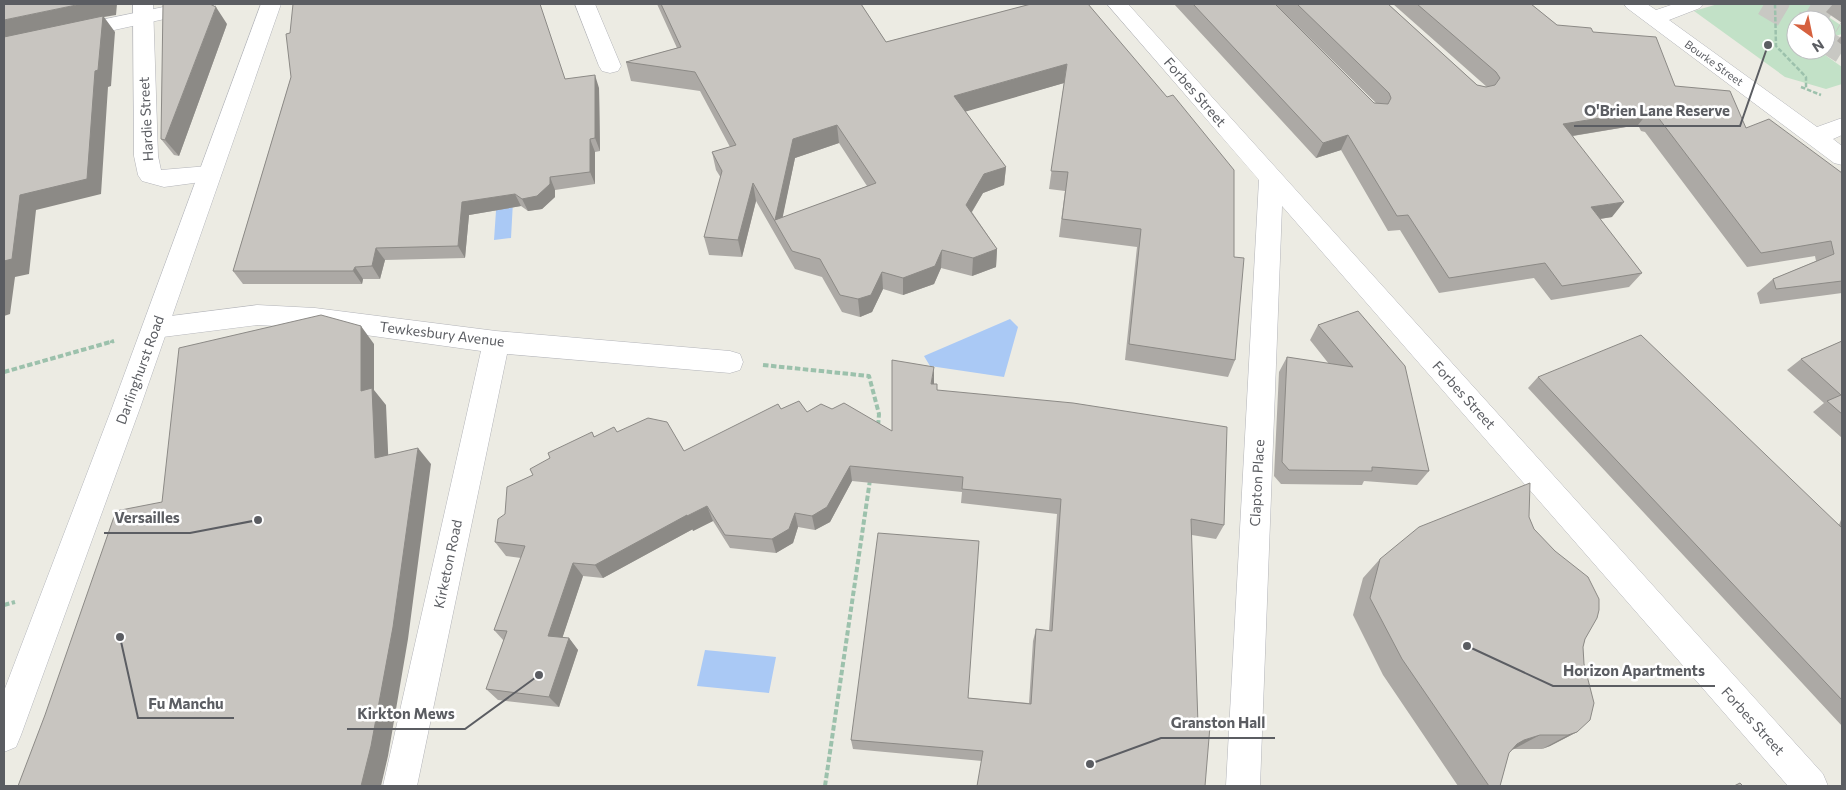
<svg xmlns="http://www.w3.org/2000/svg" width="1846" height="790" font-family="Commissioner,sans-serif">
<style>
.green{fill:#c2e1c7}
.water{fill:#aac9f5}
.lines{fill:none;stroke-linecap:round;stroke-linejoin:round}
.highway-tunnel{stroke:#c8c8c3;stroke-width:23;stroke-dasharray:23 12;stroke-linecap:butt}
.street-casing{stroke:#b3b4b9;stroke-width:1}
.secondary-casing{stroke:#b4b6bc;stroke-width:1}
.path-far1{stroke:#9cc1ac;stroke-width:2.5;stroke-dasharray:4.5 2;stroke-linecap:butt}
.path{stroke:#9cc1ac;stroke-width:4;stroke-dasharray:5.5 2.5;stroke-linecap:butt}
.street{fill:#fff;fill-rule:evenodd}
.secondary{fill:#fff;fill-rule:evenodd}
.wall{fill:#aca9a5;fill-rule:evenodd}
.shaded-wall{fill:#8c8a86}
.building{fill:#c8c5c0;stroke:#8c8a86;fill-rule:evenodd}
.labels{text-anchor:middle;stroke-width:5;stroke-linejoin:round;paint-order:stroke}
.far-street-label{font-size:11px;fill:#5b5d62;stroke:#fff}
.street-label{font-size:14px;fill:#5b5d62;stroke:#fff}
.leader{fill:none;stroke:#5b5d62;stroke-width:2}
.callout-dot{fill:#5b5d62;stroke:#fff;stroke-width:2}
.callout-label{font-size:15px;text-anchor:middle;font-weight:bold;fill:#5b5d62;stroke:#fff;stroke-width:5;stroke-linejoin:round;paint-order:stroke}
</style>
<rect width="100%" height="100%" fill="#ecebe3"/>
<path class="green" d="M 1718,4 L 1809,4 L 1842,26 L 1842,34 L 1826,39 L 1826,20 L 1796,20 L 1796,50 L 1818,50 L 1842,67 L 1842,84 L 1826,89 L 1785,77 L 1694,11 Z"/>
<path class="water" d="M 515,165 L 511,238 L 494,240 L 499,167 Z
M 1010,319 L 1018,327 L 1004,377 L 930,366 L 924,356 Z
M 705,650 L 776,657 L 769,693 L 697,686 Z"/>
<g class="lines">
<path class="highway-tunnel" d="M 1764,4 L 1796,23
M 1811,4 L 1842,22
M 1826,42 L 1842,52"/>
<g class="street-casing">
<path id="street" d="M 133,4 L 153,4 L 158,156 L 161,170 L 208,166 L 216,168 L 220,174 L 216,180 L 164,187 L 142,181 L 138,175 L 134,156 Z
M 575,4 L 595,4 L 621,66 L 618,71 L 610,73 L 602,71 L 599,66 Z
M 1107,4 L 1128,4 L 1823,774 L 1828,786 L 1788,786 L 1282,206 L 1260,786 L 1226,786 L 1259,180 Z
M 1624,4 L 1647,4 L 1656,10 L 1674,4 L 1703,4 L 1700,8 L 1669,20 L 1817,127 L 1842,118 L 1842,135 L 1833,139 L 1842,146 L 1842,165 L 1834,163 L 1627,8 Z
M 257,305 L 315,308 L 496,331 L 730,351 L 740,354 L 743,362 L 740,370 L 730,373 L 507,354 L 417,786 L 383,786 L 481,351 L 315,328 L 257,325 L 155,338 L 146,335 L 142,328 L 146,321 L 155,318 Z"/>
</g>
<g class="secondary-casing">
<path id="secondary" d="M 178,4 L 216,4 L 213,8 L 206,10 L 4,54 L 4,40 Z
M 261,4 L 281,4 L 140,408 L 21,735 L 16,747 L 4,752 L 4,691 L 112,408 Z"/>
</g>
<path class="path-far1" d="M 1775,4 L 1776,46 L 1806,77 L 1806,89
M 1801,87 L 1821,95
M 110,342 L 114,341"/>
<path class="path" d="M 763,365 L 869,376 L 879,414 L 878,427
M 4,372 L 114,341
M 4,605 L 15,602
M 825,786 L 870,480"/>
<use href="#street" class="street"/>
<use href="#secondary" class="secondary"/>
</g>
<path class="wall" d="M 657,4 L 861,4 L 886,42 L 1031,4 L 1235,360 L 1228,377 L 1125,360 L 1137,247 L 1059,237 L 1065,191 L 1049,189 L 1064,83 L 965,111 L 1006,167 L 1004,185 L 983,193 L 972,212 L 997,249 L 996,267 L 972,276 L 941,268 L 934,284 L 903,295 L 883,289 L 872,312 L 860,317 L 842,312 L 822,277 L 795,269 L 756,201 L 742,257 L 709,255 L 704,237 L 721,178 L 716,170 L 712,152 L 730,147 L 700,91 L 631,81 L 626,62 L 677,48 ZM 839,143 L 867,186 L 782,218 L 795,158 Z
M 1174,4 L 1275,4 L 1374,103 L 1376,103 L 1275,4 L 1388,4 L 1477,85 L 1487,87 L 1393,4 L 1531,4 L 1557,25 L 1593,32 L 1675,86 L 1746,128 L 1842,173 L 1842,293 L 1760,304 L 1757,293 L 1773,279 L 1816,261 L 1815,256 L 1747,267 L 1645,132 L 1641,131 L 1638,125 L 1573,136 L 1612,217 L 1600,219 L 1642,273 L 1629,287 L 1551,300 L 1534,278 L 1439,293 L 1400,230 L 1388,231 L 1341,150 L 1316,158 Z
M 1833,4 L 1842,4 L 1842,23 L 1826,12 Z
M 227,24 L 179,156 L 174,155 L 161,139 Z
M 290,33 L 566,79 L 599,88 L 600,151 L 595,152 L 595,184 L 555,190 L 555,197 L 542,209 L 528,211 L 521,206 L 469,215 L 465,258 L 385,260 L 380,279 L 363,279 L 362,284 L 243,284 L 233,271 L 291,77 Z
M 1842,35 L 1842,45 L 1837,41 Z
M 1358,311 L 1429,471 L 1417,485 L 1364,481 L 1362,485 L 1281,484 L 1274,476 L 1279,372 L 1287,357 L 1329,364 L 1310,340 L 1318,325 Z
M 1842,341 L 1842,438 L 1813,412 L 1824,403 L 1787,370 L 1801,359 Z
M 1538,377 L 1839,525 L 1842,517 L 1842,726 L 1528,388 Z
M 934,384 L 937,390 L 1224,525 L 1216,539 L 1192,535 L 982,761 L 853,749 L 851,740 L 968,698 L 1029,703 L 1033,641 L 1036,629 L 1049,631 L 1057,514 L 961,503 L 962,492 L 852,481 L 830,522 L 815,530 L 798,527 L 793,543 L 776,553 L 730,548 L 713,521 L 693,531 L 693,529 L 603,578 L 583,576 L 562,638 L 569,638 L 578,650 L 559,707 L 498,700 L 486,689 L 504,641 L 494,630 L 521,558 L 506,556 L 495,542 L 505,514 L 533,475 L 550,458 L 592,432 L 594,437 L 617,432 L 684,451 L 781,409 L 807,412 L 832,409 L 892,431 Z
M 1529,517 L 1534,529 L 1585,639 L 1583,647 L 1577,732 L 1550,746 L 1542,749 L 1514,749 L 1512,750 L 1509,753 L 1500,786 L 1458,786 L 1383,675 L 1353,615 L 1363,578 L 1380,559 Z"/>
<path class="shaded-wall" d="M 81,4 L 117,4 L 116,15 L 104,17 L 115,32 L 111,86 L 108,87 L 101,194 L 36,210 L 29,274 L 15,277 L 10,314 L 4,316 L 4,20 Z
M 216,7 L 227,24 L 179,156 L 165,140 Z
M 1067,64 L 1064,83 L 954,115 L 954,96 Z
M 595,75 L 599,88 L 600,151 L 595,138 Z
M 1650,110 L 1638,125 L 1553,139 L 1563,124 Z
M 837,125 L 839,143 L 795,158 L 780,230 L 775,220 L 793,139 Z
M 1348,135 L 1341,150 L 1316,158 L 1323,143 Z
M 590,139 L 595,152 L 595,184 L 590,172 Z
M 1006,167 L 1004,185 L 983,193 L 965,223 L 966,205 L 984,174 Z
M 550,177 L 555,190 L 555,197 L 542,209 L 528,211 L 522,199 Z
M 753,183 L 756,201 L 742,257 L 738,240 Z
M 515,194 L 521,206 L 469,215 L 465,258 L 458,246 L 462,202 Z
M 1624,202 L 1612,217 L 1579,222 L 1591,207 Z
M 376,248 L 385,260 L 380,279 L 372,266 Z
M 997,249 L 996,267 L 972,276 L 973,258 Z
M 942,250 L 941,268 L 934,284 L 903,295 L 903,278 Z
M 355,267 L 363,279 L 362,284 L 353,271 Z
M 882,272 L 883,289 L 872,312 L 860,317 L 858,299 Z
M 361,326 L 374,344 L 374,390 L 386,405 L 389,473 L 375,458 L 361,391 Z
M 934,367 L 934,384 L 931,400 L 931,384 Z
M 418,448 L 431,464 L 408,639 L 388,756 L 381,786 L 361,786 Z
M 850,466 L 852,481 L 830,522 L 815,530 L 812,516 Z
M 707,506 L 713,521 L 693,531 L 687,516 Z
M 795,513 L 798,527 L 793,543 L 776,553 L 772,539 Z
M 687,515 L 693,529 L 603,578 L 595,565 Z
M 573,563 L 583,576 L 559,648 L 548,636 Z
M 569,638 L 578,650 L 559,707 L 549,697 Z
M 1577,732 L 1550,746 L 1542,749 L 1568,735 Z
M 1540,735 L 1514,749 L 1499,753 L 1524,740 Z"/>
<path class="building" d="M 4,4 L 81,4 L 4,20 Z
M 163,4 L 210,4 L 216,7 L 165,140 L 161,139 Z
M 293,4 L 540,4 L 565,79 L 595,75 L 595,138 L 590,139 L 590,172 L 550,177 L 550,184 L 537,196 L 522,199 L 515,194 L 462,202 L 458,246 L 376,248 L 372,266 L 355,267 L 353,271 L 233,271 L 291,77 L 286,34 L 290,33 Z
M 661,4 L 861,4 L 886,42 L 1031,4 L 1088,4 L 1167,97 L 1173,95 L 1234,170 L 1234,257 L 1244,258 L 1235,360 L 1129,344 L 1141,229 L 1062,219 L 1068,172 L 1051,171 L 1067,64 L 954,96 L 1006,167 L 984,174 L 966,205 L 997,249 L 973,258 L 942,250 L 935,266 L 903,278 L 882,272 L 871,295 L 858,299 L 840,295 L 820,259 L 792,251 L 753,183 L 738,240 L 704,237 L 722,171 L 712,152 L 736,145 L 695,72 L 626,62 L 681,47 ZM 837,125 L 876,183 L 775,220 L 793,139 Z
M 1193,4 L 1275,4 L 1374,103 L 1388,104 L 1391,98 L 1389,93 L 1297,4 L 1388,4 L 1477,85 L 1486,87 L 1495,85 L 1500,78 L 1496,72 L 1417,4 L 1531,4 L 1557,25 L 1591,28 L 1593,32 L 1656,37 L 1675,86 L 1730,91 L 1746,128 L 1769,119 L 1842,173 L 1842,281 L 1776,289 L 1773,279 L 1834,254 L 1831,241 L 1761,253 L 1657,116 L 1652,116 L 1650,110 L 1563,124 L 1624,202 L 1591,207 L 1642,273 L 1562,286 L 1545,263 L 1449,278 L 1408,215 L 1397,216 L 1348,135 L 1323,143 Z
M 103,16 L 98,70 L 95,71 L 87,179 L 20,195 L 12,259 L 4,261 L 4,37 Z
M 1358,311 L 1405,366 L 1429,471 L 1372,467 L 1372,471 L 1289,470 L 1282,462 L 1287,357 L 1353,367 L 1318,325 Z
M 321,315 L 361,326 L 361,391 L 372,388 L 375,458 L 418,448 L 393,627 L 371,746 L 361,786 L 18,786 L 45,715 L 116,511 L 162,502 L 179,348 Z
M 1641,335 L 1842,528 L 1842,700 L 1538,377 Z
M 1842,341 L 1842,414 L 1827,401 L 1841,395 L 1801,359 Z
M 892,360 L 934,367 L 931,384 L 937,384 L 937,390 L 1073,403 L 1227,427 L 1224,525 L 1191,519 L 1198,724 L 1210,726 L 1205,786 L 977,786 L 983,751 L 851,740 L 878,533 L 979,541 L 968,698 L 1031,704 L 1036,629 L 1052,631 L 1061,499 L 962,489 L 963,477 L 850,466 L 827,507 L 812,516 L 795,513 L 789,529 L 772,539 L 725,535 L 707,506 L 687,516 L 687,515 L 595,565 L 573,563 L 548,636 L 569,638 L 549,697 L 486,689 L 507,631 L 494,630 L 525,546 L 495,542 L 498,519 L 505,514 L 507,487 L 533,475 L 530,469 L 550,458 L 548,453 L 592,432 L 594,437 L 614,427 L 617,432 L 648,418 L 667,422 L 684,451 L 778,404 L 781,409 L 799,401 L 807,412 L 821,404 L 832,409 L 844,403 L 892,431 Z
M 1530,483 L 1529,517 L 1534,529 L 1555,551 L 1588,577 L 1599,599 L 1599,610 L 1597,618 L 1585,639 L 1583,647 L 1584,664 L 1594,703 L 1590,720 L 1577,732 L 1568,735 L 1540,735 L 1524,740 L 1517,744 L 1509,753 L 1500,786 L 1489,786 L 1402,659 L 1370,598 L 1380,559 L 1419,527 Z
M 1740,783 L 1743,786 L 1734,786 Z"/>
<g class="labels">
<g class="far-street-label">
<text transform="translate(1714 63) rotate(36)" y="4">Bourke Street</text>
</g>
<g class="street-label">
<text transform="translate(1195 92) rotate(49)" y="5">Forbes Street</text>
<text transform="translate(146 119) rotate(-93)" y="5">Hardie Street</text>
<text transform="translate(442 334) rotate(7)" y="5">Tewkesbury Avenue</text>
<text transform="translate(140 370) rotate(-70)" y="5">Darlinghurst Road</text>
<text transform="translate(1464 395) rotate(48)" y="5">Forbes Street</text>
<text transform="translate(1257 483) rotate(-87)" y="5">Clapton Place</text>
<text transform="translate(448 564) rotate(-78)" y="5">Kirketon Road</text>
<text transform="translate(1753 721) rotate(48)" y="5">Forbes Street</text>
</g>
</g>
<path class="leader" d="M1768 45L1740 126H1574M258 520L190 533H104M1467 646L1553 686H1715M120 637L138 718H234M539 675L465 729H347M1090 764L1161 738H1275"/>
<g class="callout-dot">
<circle cx="1768" cy="45" r="5"/>
<circle cx="258" cy="520" r="5"/>
<circle cx="1467" cy="646" r="5"/>
<circle cx="120" cy="637" r="5"/>
<circle cx="539" cy="675" r="5"/>
<circle cx="1090" cy="764" r="5"/>
</g>
<g class="callout-label">
<text x="1657" y="116">O'Brien Lane Reserve</text>
<text x="147" y="523">Versailles</text>
<text x="1634" y="676">Horizon Apartments</text>
<text x="186" y="709">Fu Manchu</text>
<text x="406" y="719">Kirkton Mews</text>
<text x="1218" y="728">Granston Hall</text>
</g>
<rect width="1846" height="790" fill="none" stroke="#5b5d62" stroke-width="10"/>
<g transform="translate(1811 35) rotate(147)"><circle r="24" fill="#ffffff" stroke="#bdbec0"/>
<path d="M0-4L9 19L0 12L-9 19Z" fill="#d6613f"/>
<text y="-8" font-size="14" font-weight="bold" text-anchor="middle" fill="#5b5d62">N</text>
</g>
</svg>
